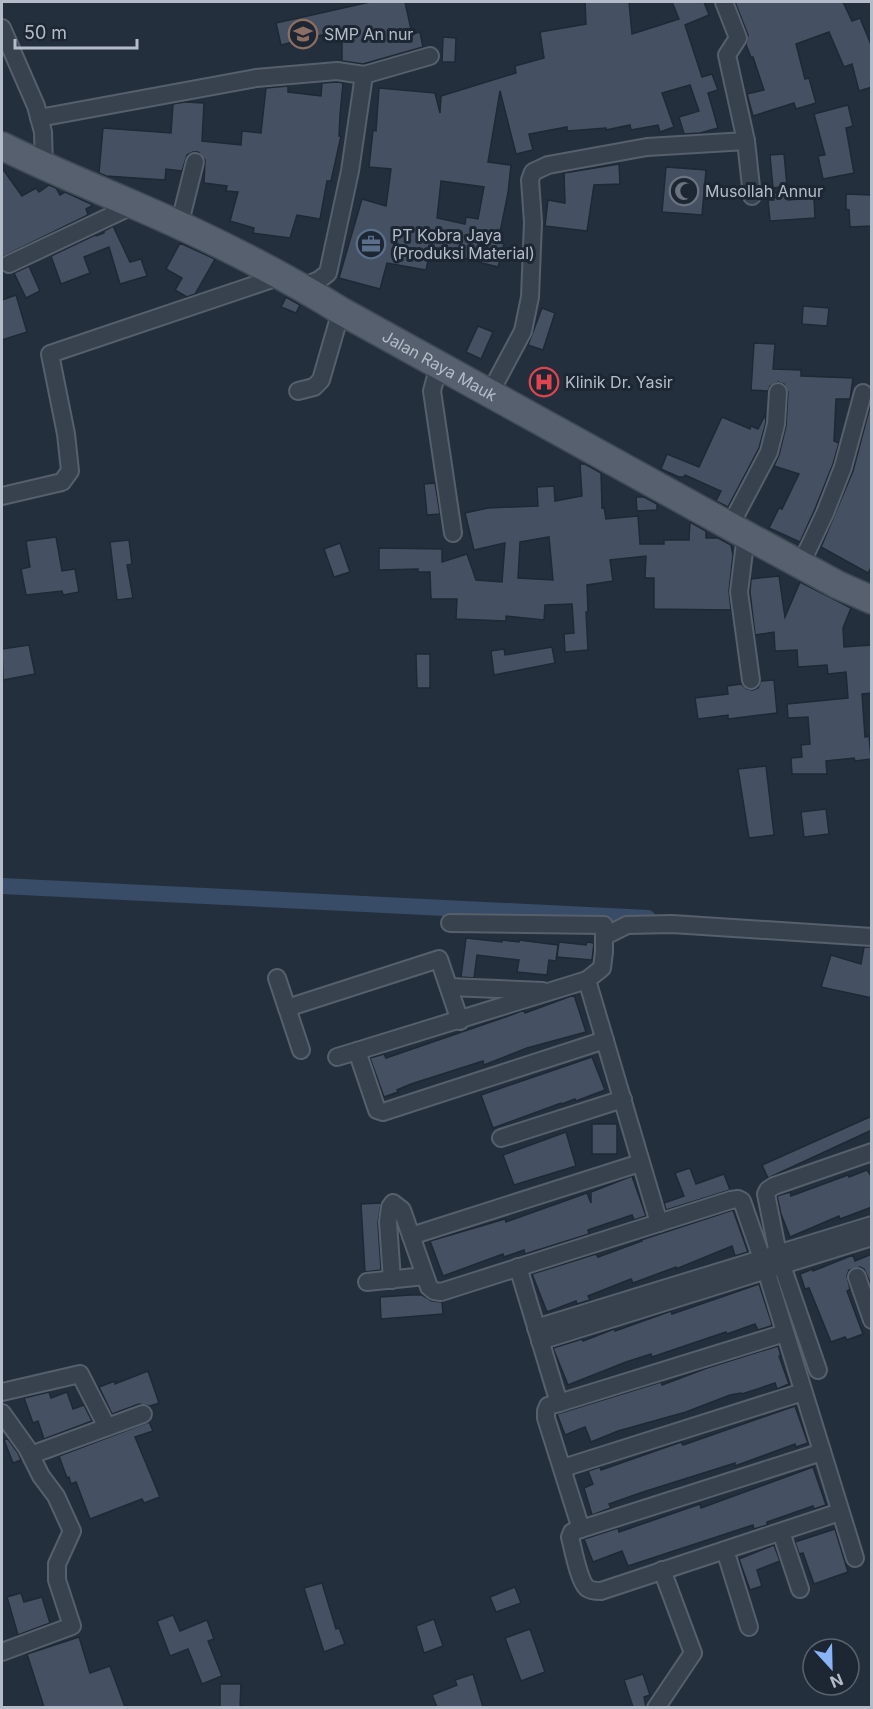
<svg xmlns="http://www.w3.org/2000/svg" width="873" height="1709" font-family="Inter,sans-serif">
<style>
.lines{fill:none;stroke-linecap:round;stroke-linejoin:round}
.canal{stroke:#394c67;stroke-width:16}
.building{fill:#455162;stroke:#1f2835;stroke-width:1.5;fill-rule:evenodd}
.minor-casing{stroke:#565f6c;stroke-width:20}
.primary-casing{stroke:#414a57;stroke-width:30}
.minor{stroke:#38414e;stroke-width:16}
.primary{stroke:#56606e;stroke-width:27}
.labels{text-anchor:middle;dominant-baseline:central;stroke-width:6;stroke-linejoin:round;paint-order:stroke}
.poi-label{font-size:16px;fill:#b4bcc9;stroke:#1d2633;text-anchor:start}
.street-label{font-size:16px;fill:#b4bcc9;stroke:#1d2633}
</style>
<rect width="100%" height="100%" fill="#242f3e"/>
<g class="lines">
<path class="canal" d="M2,886L648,918"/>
</g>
<g class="building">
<path d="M370,2H405L412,34L420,32L423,47L363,64L342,61V30L281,45L276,23Z"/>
<path d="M585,2H629L632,34L679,19L672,2H704L709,15L685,25L702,77L712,74L718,90L708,93L718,128L700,133L684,134L679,117L699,111L690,85L662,93L674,127L660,132L658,125L631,130L630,125L606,130V128L567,131V127L529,134L533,150L516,154L500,91L488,162L511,165L508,193L498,242L504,244L498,267L455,256L454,260L429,256L426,270L387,263L380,289L339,278L362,199L386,206L391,169L369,167L373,130L376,131L379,88L435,93L440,113L441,96L516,73L515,66L544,58L540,32L586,24ZM441,181L484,187L478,219L466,217L465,224L437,218Z"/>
<path d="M735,2H843L852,21L860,18L872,47V87L859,91L852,64L844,67L829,32L796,44L805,79L809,78L816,103L796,109L794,103L753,116L747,94L764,90L753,57H751L746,45L748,35Z"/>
<path d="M443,37L456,38L455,62H442Z"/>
<path d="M337,82L343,83L340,115L339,136H341L331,181H327L320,219L297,215L290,238L253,233L254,228L230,221L238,192L226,191L227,186L204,183L205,160L198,152H193L187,155L182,171L166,169L165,180L106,176L99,173L103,128L171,133L173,104L185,102L204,103L202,141L241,145L242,131L261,133L266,88L288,86V92L321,96L322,83Z"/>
<path d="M848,105L853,126L846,128L854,173L823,179L818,156L825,155L814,114Z"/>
<path d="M784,154L787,186L773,188L770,155Z"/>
<path d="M619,164L620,184L594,185L587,231L545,226L548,200L565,203L564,173Z"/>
<path d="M666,167L706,170L702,215L662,212Z"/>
<path d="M2,168L22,196L36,188L39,192L49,185L56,188L60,195L65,192L91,204L92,206L86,209L88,215L2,257Z"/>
<path d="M773,193H788V200L814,198L815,218L770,221L768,200H774Z"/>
<path d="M846,194L871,195L872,226L850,227L849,210L846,209Z"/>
<path d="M113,226L130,262L141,259L147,276L120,284L109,247L84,257L90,273L61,284L51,256L95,235L96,236L104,233V231Z"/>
<path d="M180,243L215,259L195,294L187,297L175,290L182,278L166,269Z"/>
<path d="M29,266L40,291L26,298L14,273Z"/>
<path d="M16,295L27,332L2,340V300Z"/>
<path d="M286,297L300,305L296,313L281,307Z"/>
<path d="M803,306L829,308L827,326L802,324Z"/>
<path d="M542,308L555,313L543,350L528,345Z"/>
<path d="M478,326L493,332L481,359L466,352Z"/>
<path d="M754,343L775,344L773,369L801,370V376L853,378L850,399H836L834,441L839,443L833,464L815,509L800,542L769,528L779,508L782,509L799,474L774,466L779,455L786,426L788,392L784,384L778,382L770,386L768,391L751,390Z"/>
<path d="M540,369L558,382L548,395L530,383Z"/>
<path d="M869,410H872V566L868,573L821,547L853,471Z"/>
<path d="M765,415L766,422L759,448L728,507L716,501L721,491L685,475L684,477H679L661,469L667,454L699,467L722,417L750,429L751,426L758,429Z"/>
<path d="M580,464H585L601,473L602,508L604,507L606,519L638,516L640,544H664V540H689L690,522L706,531V538H718L731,545L733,555L729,591L731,610L654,609V578H645L646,556L610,560L613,581L587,585L588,612H586L588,650L565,652L564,634L574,633L572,604L545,605L544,620L506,616V621L456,619L457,599H431L430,572H418V569L379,570V548L442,549V562L467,554L476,580L502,582L505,543L474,550L465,513L488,508L538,506L537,487L554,486L555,501L582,496ZM549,537L553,580L518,578L520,542Z"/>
<path d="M435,483L440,514L427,515L424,484Z"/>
<path d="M636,497H644L657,504V510L637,511Z"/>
<path d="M56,537L62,571L75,569L79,592L63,595L62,591L26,595L21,569L30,567L26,541Z"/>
<path d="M129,540L132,564L127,565L133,598L117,600L110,542Z"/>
<path d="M340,543L350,572L334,577L324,549Z"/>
<path d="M779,576L785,617L800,582L851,608L843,628L844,647L872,645V693L862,694L865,737L869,736L871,759L855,761L854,758L826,761L827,774H792L791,758L802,757L801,745L810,744L808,717L788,718L787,704L848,698L846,672L828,674L827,665L798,667L797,650L775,651L774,632L755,635L750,592L751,579Z"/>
<path d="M29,645L35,674L3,680L2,649Z"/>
<path d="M552,647L555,663L494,675L491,651L504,649L505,655Z"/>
<path d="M416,654H430V688H417Z"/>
<path d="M774,680L777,713L728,719V715L698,719L695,698L728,694L727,686L741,684L747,689L753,690L758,688L761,681Z"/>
<path d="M766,766L774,835L749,838L738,769Z"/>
<path d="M826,809L829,834L804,837L801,812Z"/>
<path d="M466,938L502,942V940L519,942V940L558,945L556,961L549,960L547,975L517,972L519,960L477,955L474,978L461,977Z"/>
<path d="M559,942L586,945L587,942L594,943L592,960L557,957Z"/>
<path d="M864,947H872V998L821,987L831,955L861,964Z"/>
<path d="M574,995L586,1032L527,1048L484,1065L483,1061L411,1084L397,1090L398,1092L384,1097L370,1058L384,1054L386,1058L511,1015L524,1010L525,1013Z"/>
<path d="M592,1057L605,1090L576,1101L575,1099L562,1104L561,1103L493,1128L481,1095Z"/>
<path d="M872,1116V1130L768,1178L762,1165Z"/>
<rect x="592" y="1124" width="25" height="30"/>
<path d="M566,1132L576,1166L514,1185L503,1155Z"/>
<path d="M690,1168L696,1184L724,1174L730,1190L666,1210L664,1203L684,1196L675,1173Z"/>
<path d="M867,1170L872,1177V1207L840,1219L839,1216L790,1237L781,1214L777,1196L790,1192L791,1196L848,1175L849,1177Z"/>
<path d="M632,1176L646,1216L634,1220L632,1215L588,1230L589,1234L525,1254L524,1250L504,1257L503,1254L443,1276L430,1241L505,1219L506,1222L587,1193L591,1203V1192Z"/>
<path d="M381,1203L378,1223L381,1270L365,1272L361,1204Z"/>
<path d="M733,1210L748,1252L735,1256L732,1246L676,1269V1267L633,1283L631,1279L588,1296L590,1300L577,1304L576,1301L547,1312L532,1274L596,1254L598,1257L642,1241L641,1240Z"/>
<path d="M872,1254V1281L870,1282L864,1269L860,1267L849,1270L847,1276L850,1289L847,1291L863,1334L847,1340L845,1337L831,1342L809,1288L805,1289L800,1274L813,1269V1271L853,1255L855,1261Z"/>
<path d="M759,1284L772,1324L771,1326L758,1330L755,1324L727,1334L726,1332L652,1357L651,1354L626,1362L568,1385L553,1348L582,1339L583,1341L614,1329L615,1331L671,1311L672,1314Z"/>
<path d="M411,1295H422L432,1301L442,1302L443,1314L381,1319L380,1297Z"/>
<path d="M778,1346L781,1356H779L789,1384L777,1389L775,1383L742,1394L741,1393L730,1395L686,1412L618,1431L591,1442L585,1427L565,1435L557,1414L661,1382L662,1385L707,1368Z"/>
<path d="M148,1371L159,1403L150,1406L139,1404L112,1414L99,1387L115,1381V1384Z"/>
<path d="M49,1392L51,1398L67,1392L73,1409L84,1405L92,1421L44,1439L38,1421L33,1423L24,1398Z"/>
<path d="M795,1406L808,1443L796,1447L795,1444L735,1466V1463L640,1493L609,1504L611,1508L592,1515L584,1488L593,1484L588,1471L600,1467L601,1470L681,1442L683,1445Z"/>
<path d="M149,1422L153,1431L135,1437L160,1497L144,1503L142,1499L90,1519L76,1482L71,1484L69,1477L67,1478L59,1456Z"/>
<path d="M8,1439L18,1453L21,1460L13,1463L4,1440Z"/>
<path d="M813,1467L826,1505L814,1509L813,1506L767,1522V1525L754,1529L753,1525L628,1566L622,1551L593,1562L584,1539L618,1528L619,1532L700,1504L701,1508Z"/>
<path d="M835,1529L848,1572L814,1584L803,1553L799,1554L795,1542Z"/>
<path d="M774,1545L780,1561L757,1570L762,1586L750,1590L739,1559Z"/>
<path d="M322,1583L336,1629L339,1628L345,1644L324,1652L304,1588Z"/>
<path d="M515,1587L521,1603L496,1612L490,1597Z"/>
<path d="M21,1593L24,1602L42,1597L50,1623L18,1635L7,1597Z"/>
<path d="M173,1615L180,1631L207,1620L214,1639L208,1641L222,1676L202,1684L188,1649L170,1656L157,1621Z"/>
<path d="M434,1619L443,1646L424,1653L416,1626Z"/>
<path d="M530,1629L545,1672L521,1681L505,1638Z"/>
<path d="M79,1637L90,1673L110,1666L125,1707H44L27,1654Z"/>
<path d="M473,1674L483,1707H437L432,1695L457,1685L455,1680Z"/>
<path d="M643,1674L650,1695L644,1697L646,1707H633L624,1680Z"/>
<path d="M220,1684H241L240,1707H220Z"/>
</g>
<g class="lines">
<g class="minor-casing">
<g id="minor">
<path d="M724,2L738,38L727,55L746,141L752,196"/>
<path d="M2,28L36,106L43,132L44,167"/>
<path d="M39,118L256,78L337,71L364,75L430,56"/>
<path d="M179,226L195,162"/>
<path d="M9,264L134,205"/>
<path d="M302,287L319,280L328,273L350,171L364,75"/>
<path d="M439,365L432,391L453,533"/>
<path d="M298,391L314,387L321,380L341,311"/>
<path d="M490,393L523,331L530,297L533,222L530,180L533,172L548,165L647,147L746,141"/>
<path d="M2,496L62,482L70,471L66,434L50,354L281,276"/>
<path d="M730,526L769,452L776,424L778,392"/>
<path d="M746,535L739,592L751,680"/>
<path d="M801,564L825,513L843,467L863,393"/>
<path d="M450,923L604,925V952L602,968L587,980L659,1223"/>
<path d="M605,936L627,925L672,924L872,937"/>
<path d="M277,978L301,1050"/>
<path d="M587,980L357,1051L377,1110L383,1112L605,1040"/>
<path d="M449,987L543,991"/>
<path d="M287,1008L439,959L460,1021"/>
<path d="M337,1057L357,1051"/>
<path d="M501,1138L623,1099"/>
<path d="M411,1236L640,1163"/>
<path d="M518,1267L559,1403L548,1406L546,1411V1418L581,1529L572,1532L570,1537C573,1549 579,1581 587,1588C591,1591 596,1591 601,1591L840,1512"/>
<path d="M857,1277L872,1320"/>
<path d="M392,1280L388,1222L390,1207L393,1203L402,1210L429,1287L434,1291L441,1292L731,1200L738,1199L742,1201L766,1270L855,1558"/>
<path d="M367,1282L425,1276"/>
<path d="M536,1328L872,1225"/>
<path d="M540,1341L872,1237"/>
<path d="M818,1370L778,1254L766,1194L768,1190L774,1186L872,1152"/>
<path d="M2,1392L80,1374L107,1427"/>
<path d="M559,1403L785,1333"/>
<path d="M2,1413L27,1448L41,1476L56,1496L72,1531L57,1564V1580L72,1626L2,1652"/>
<path d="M31,1455L143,1414"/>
<path d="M563,1468L803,1392"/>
<path d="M581,1529L822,1452"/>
<path d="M781,1532L800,1589"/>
<path d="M725,1550L749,1627"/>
<path d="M656,1708L693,1653L662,1570"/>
</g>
</g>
<g class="primary-casing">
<g id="primary">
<path id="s1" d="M2,146C44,167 88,185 132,204C204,235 275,270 341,311L746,535L838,585L872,600"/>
</g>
</g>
<use href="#minor" class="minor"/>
<use href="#primary" class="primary"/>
</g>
<defs>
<g id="school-ring" transform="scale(1.5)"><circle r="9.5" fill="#1d2633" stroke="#8d6e63" stroke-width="1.5"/><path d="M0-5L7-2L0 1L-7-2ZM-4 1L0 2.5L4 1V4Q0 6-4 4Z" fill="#8d6e63"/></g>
<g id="mosque-ring" transform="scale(1.5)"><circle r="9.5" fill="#1d2633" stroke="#6b7280" stroke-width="1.5"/><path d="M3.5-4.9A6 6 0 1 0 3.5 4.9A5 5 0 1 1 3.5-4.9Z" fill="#6b7280"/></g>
<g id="office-ring" transform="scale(1.5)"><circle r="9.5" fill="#1d2633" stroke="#5c6f8a" stroke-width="1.5"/><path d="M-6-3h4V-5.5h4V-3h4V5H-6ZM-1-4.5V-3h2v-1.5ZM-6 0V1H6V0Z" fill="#5c6f8a"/></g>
<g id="hospital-ring" transform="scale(1.5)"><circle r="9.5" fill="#1d2633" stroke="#e0444e" stroke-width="1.5"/><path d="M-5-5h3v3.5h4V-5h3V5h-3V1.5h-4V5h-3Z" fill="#e0444e"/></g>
</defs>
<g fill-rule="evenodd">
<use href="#school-ring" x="303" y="34"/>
<use href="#mosque-ring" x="684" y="191"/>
<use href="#office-ring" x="371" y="244"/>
<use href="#hospital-ring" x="544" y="382"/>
</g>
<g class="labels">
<g class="poi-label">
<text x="324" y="34">SMP An nur</text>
<text x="705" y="191">Musollah Annur</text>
<text x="392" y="235">PT Kobra Jaya<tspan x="392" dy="18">(Produksi Material)</tspan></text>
<text x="565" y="382">Klinik Dr. Yasir</text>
</g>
<g class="street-label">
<text stroke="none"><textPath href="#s1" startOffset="490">Jalan Raya Mauk</textPath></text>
</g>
</g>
<rect width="873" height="1709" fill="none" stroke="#b4bcc9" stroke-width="6"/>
<g transform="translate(831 1667) rotate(158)"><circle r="28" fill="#1d2633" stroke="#59626f" stroke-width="1.5"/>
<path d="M0-4.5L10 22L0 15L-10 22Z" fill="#8ab4f8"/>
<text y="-9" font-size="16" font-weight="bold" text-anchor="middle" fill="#b4bcc9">N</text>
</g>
<path d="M15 39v9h122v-9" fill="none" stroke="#b4bcc9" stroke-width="3"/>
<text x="24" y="39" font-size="18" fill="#b4bcc9" stroke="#1d2633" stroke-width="4.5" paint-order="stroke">50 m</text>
</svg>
